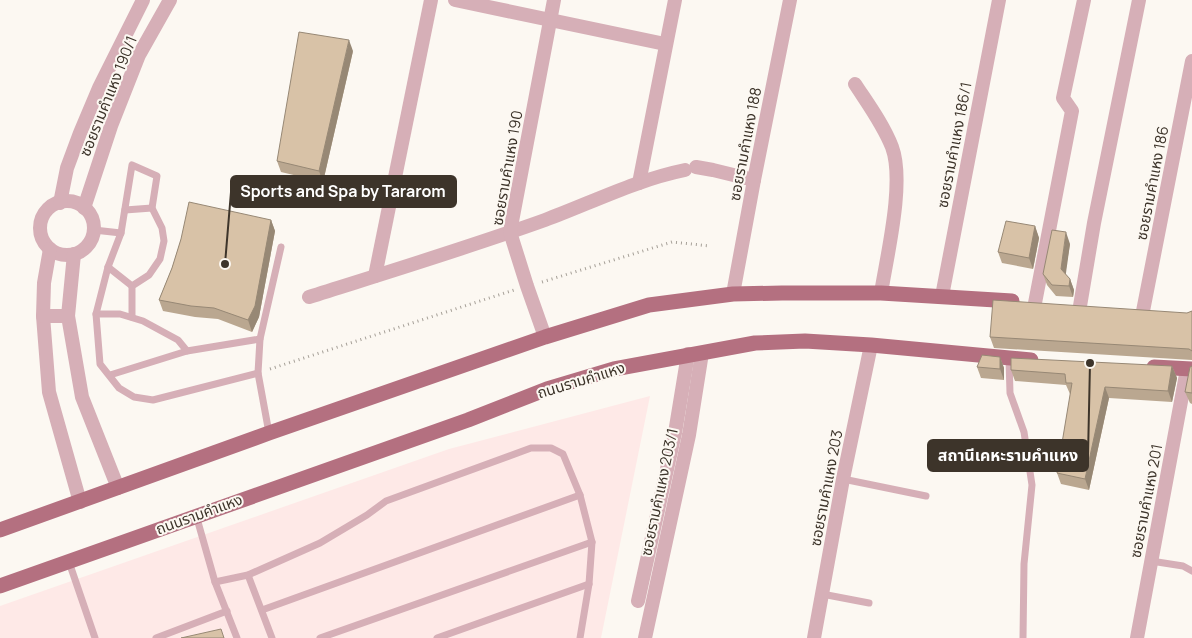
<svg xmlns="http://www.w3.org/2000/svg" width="1192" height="638" font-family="Manrope,'Noto Sans Thai',sans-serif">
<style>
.commercial{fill:#fee9e7}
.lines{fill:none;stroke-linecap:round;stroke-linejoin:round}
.path{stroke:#a6a098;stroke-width:3;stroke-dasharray:1 4;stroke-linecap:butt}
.service{stroke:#d6afb7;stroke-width:7}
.minor{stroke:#d6afb7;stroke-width:14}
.primary{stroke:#b47080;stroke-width:15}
.wall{fill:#baa790}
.shaded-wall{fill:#978875}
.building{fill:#d8c2a7;stroke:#978875}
.labels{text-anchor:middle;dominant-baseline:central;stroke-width:4;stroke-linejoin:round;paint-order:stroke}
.street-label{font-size:15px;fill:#3d342a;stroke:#fcf8f2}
.leader{fill:none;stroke:#3d342a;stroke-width:2}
.callout-dot{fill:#3d342a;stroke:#fcf8f2;stroke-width:2}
.callout{fill:#3d342a;stroke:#3d342a;stroke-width:2}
.callout-label{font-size:16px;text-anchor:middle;font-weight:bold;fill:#fff}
</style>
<rect width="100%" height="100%" fill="#fcf8f2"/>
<path class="commercial" d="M650,396L601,638H0V606L449,449Z"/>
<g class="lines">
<g class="path">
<path d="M542,282L672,242L710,246"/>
<path d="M270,369L514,290"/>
</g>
<g class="service">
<path d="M125,210L152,208"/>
<path d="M94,230L121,233"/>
<path d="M108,267L132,286"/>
<path d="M96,314H120L143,321L178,340L187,351L260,339L258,373L269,433"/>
<path d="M132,317V286L149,275L160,259L164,241L162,228L152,208L157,176L132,165L121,233L108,267L96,314L100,364L119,388L134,397L153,400L258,373"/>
<path d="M260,339L281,247"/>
<path d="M1009,359L1010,393L1024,432L1032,485L1024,564L1023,638"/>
<path d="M110,375L187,351"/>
<path d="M843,479L926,496"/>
<path d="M196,515L215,582L237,638"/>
<path d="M1151,561L1183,566L1192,571"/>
<path d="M69,562L95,638"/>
<path d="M248,575L272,638"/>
<path d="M215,582L248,575L320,543L367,515L386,501L531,448H551L563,454L580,495L592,542L589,584L580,638"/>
<path d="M822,594L869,603"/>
<path d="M262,610L580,495"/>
<path d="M156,638L227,611"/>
<path d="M320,638L592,542"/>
<path d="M437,638L589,584"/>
</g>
<g class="minor">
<path d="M455,0L665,44"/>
<path d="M855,84C868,104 883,124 892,147C905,182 887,255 881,293"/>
<path d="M696,167L713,170L754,180"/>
<path d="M639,183L675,0"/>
<circle cx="67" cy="228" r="27"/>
<path d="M60,203L67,168L80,133L99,88L143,0"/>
<path d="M84,208L111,126L139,55L170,0"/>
<path d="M50,249L44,283L43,316L49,392L80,502"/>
<path d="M74,254L68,316L82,397L118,488"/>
<path d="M375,276L431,0"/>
<path d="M733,294L754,180L790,0"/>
<path d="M942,296L999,0"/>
<path d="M309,297C388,272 467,248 545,220C591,203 636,180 685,170"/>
<path d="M1035,303L1072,111L1063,98L1084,0"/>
<path d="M1080,306L1094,223L1139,0"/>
<path d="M1143,311L1192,61"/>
<path d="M43,316H68"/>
<path d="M545,337L527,286L510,232L554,0"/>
<path d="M638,601L675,433L688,354"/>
<path d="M645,638L689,435L702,353"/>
<path d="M814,638L843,479L871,345"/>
<path d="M1137,638L1187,369"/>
</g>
<g class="primary">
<path d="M1154,367L1192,369"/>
<path d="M0,530L269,433L545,337L649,305L733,294L782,293H881L1012,301"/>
<path d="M0,586L468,420L547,389L614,369L755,343L805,341L871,345L1031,360"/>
</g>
</g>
<g class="wall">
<path d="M353,51L323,182L281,172L277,161Z"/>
<path d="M271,220L275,231L259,317L252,332L218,319L195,317L163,311L159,300L172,268L181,239Z"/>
<path d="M1035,226L1039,238L1033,269L1002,263L998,252Z"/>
<path d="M1070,244L1065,274L1070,279L1074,290L1073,297L1056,296L1047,285L1043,274Z"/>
<path d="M1192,311V360L994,348L990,337L1187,313Z"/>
<path d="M1000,357L1004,368V380L981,378L977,367Z"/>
<path d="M1172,366L1177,378L1172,402L1109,398L1089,490L1061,484L1057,473L1071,394H1070L1066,385L1015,381L1011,370Z"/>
<path d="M1192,366V404L1190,403L1185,392Z"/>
</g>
<g class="shaded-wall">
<path d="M349,40L353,51L323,182L319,171Z"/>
<path d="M271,220L275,231L259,317L252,332L248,320Z"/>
<path d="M1035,226L1039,238L1033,269L1029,258Z"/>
<path d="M1066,232L1070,244L1065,280L1061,269Z"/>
<path d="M1070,279L1074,290L1073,297L1069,286Z"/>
<path d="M1000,357L1004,368V380L1000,369Z"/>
<path d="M1172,366L1177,378L1172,402L1168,391Z"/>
<path d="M1105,387L1109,398L1089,490L1085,479Z"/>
</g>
<g class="building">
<path d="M299,32L349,40L319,171L277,161Z"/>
<path d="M189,202L271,220L255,306L248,320L214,308L191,306L159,300L172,268L181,239Z"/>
<path d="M1006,221L1035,226L1029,258L998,252Z"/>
<path d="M1052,230L1066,232L1061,269L1070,279L1069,286L1052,285L1043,274Z"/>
<path d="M993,300L1187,313L1192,311V351L1189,349L990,337Z"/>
<path d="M982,355L1000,357V369L977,367Z"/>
<path d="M1011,358L1172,366L1168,391L1105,387L1085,479L1057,473L1072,383H1066L1065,374L1011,370Z"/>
<path d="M1192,366V393L1185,392L1190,367Z"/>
<path d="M221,629L224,638H181Z"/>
</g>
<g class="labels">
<g class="street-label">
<text transform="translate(108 96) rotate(-68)">ซอยรามคำแหง 190/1</text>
<text transform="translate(745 144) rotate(-79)">ซอยรามคำแหง 188</text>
<text transform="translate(954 145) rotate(-79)">ซอยรามคำแหง 186/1</text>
<text transform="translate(507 168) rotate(-80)">ซอยรามคำแหง 190</text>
<text transform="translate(1152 183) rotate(-79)">ซอยรามคำแหง 186</text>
<text transform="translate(581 380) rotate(-17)">ถนนรามคำแหง</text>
<text transform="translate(826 488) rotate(-79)">ซอยรามคำแหง 203</text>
<text transform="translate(659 492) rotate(-78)">ซอยรามคำแหง 203/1</text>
<text transform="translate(1146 501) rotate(-79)">ซอยรามคำแหง 201</text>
<text transform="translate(199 514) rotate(-20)">ถนนรามคำแหง</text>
</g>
</g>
<path class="leader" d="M225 264L231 192M1090 363L1088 456"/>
<g class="callout-dot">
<circle cx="225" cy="264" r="5"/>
<circle cx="1090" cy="363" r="5"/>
</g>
<g class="callout">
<rect x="231" y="176" width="225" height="31" rx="5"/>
<rect x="928" y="440" width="160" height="31" rx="5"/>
</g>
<g class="callout-label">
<text x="343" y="197">Sports and Spa by Tararom</text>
<text x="1008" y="461">สถานีเคหะรามคำแหง</text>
</g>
</svg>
